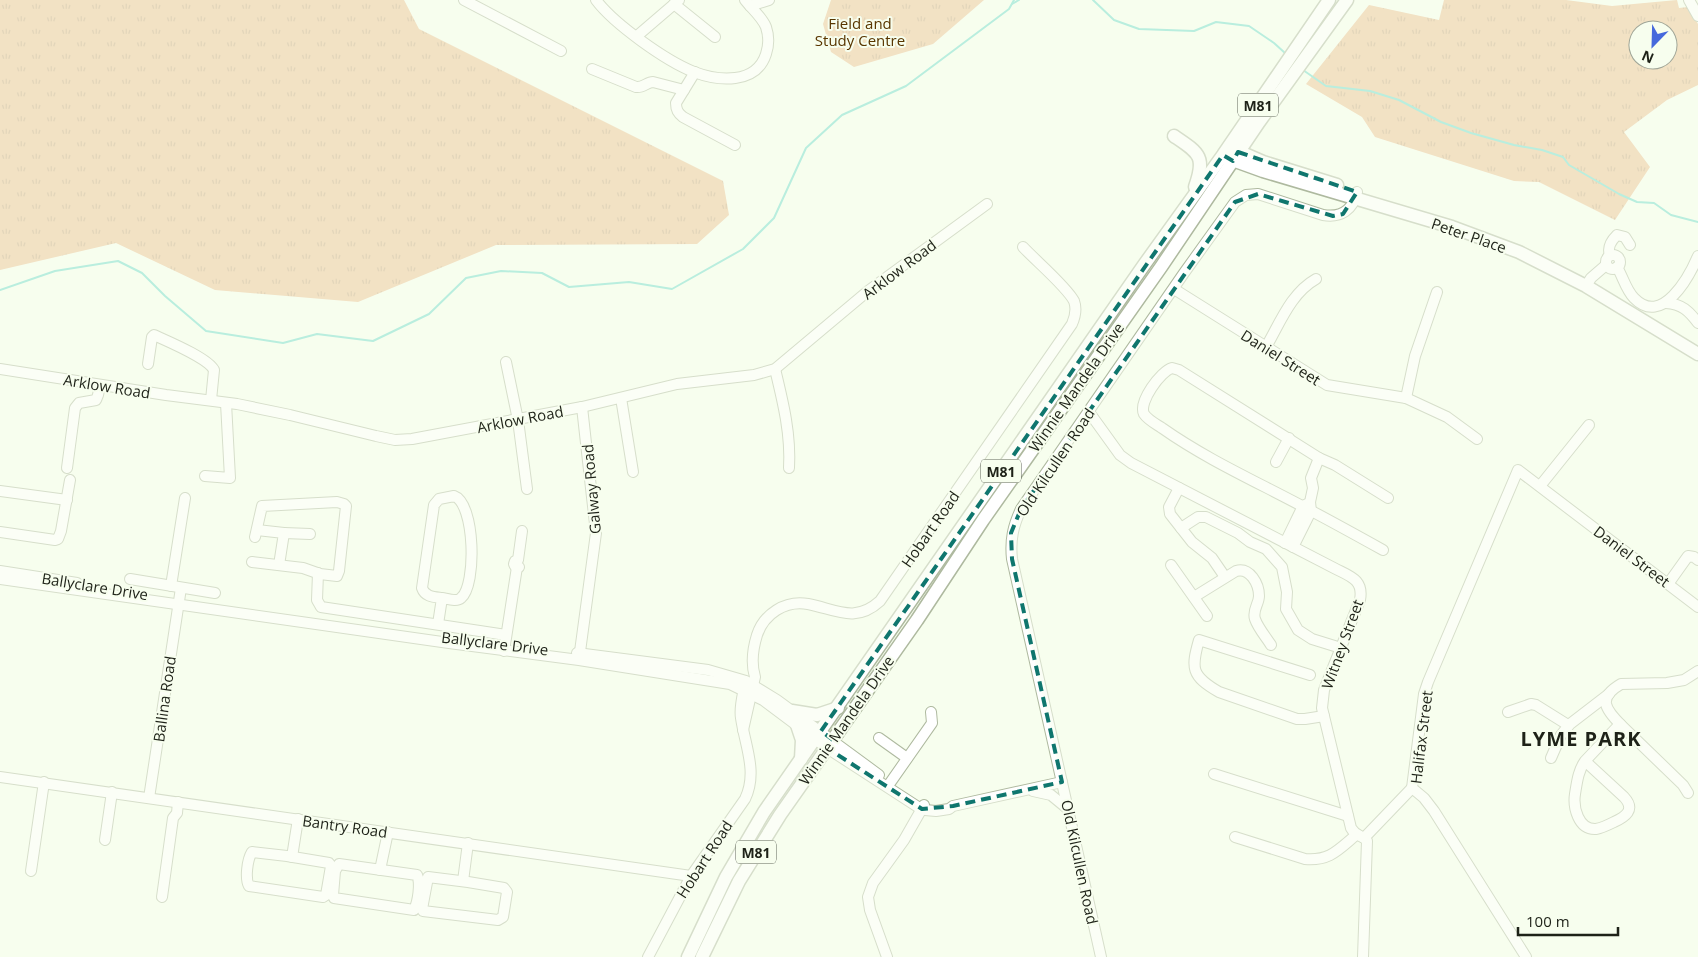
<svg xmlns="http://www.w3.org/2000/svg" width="1698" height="957" font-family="'Open Sans',sans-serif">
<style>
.grass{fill:url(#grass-tufts);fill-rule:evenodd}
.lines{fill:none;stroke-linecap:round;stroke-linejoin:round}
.stream{stroke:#6ddbca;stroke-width:2}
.minor-casing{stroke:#aeb99f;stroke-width:12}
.major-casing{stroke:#aeb99f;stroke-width:15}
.minor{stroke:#fff;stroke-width:10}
.major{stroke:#fff;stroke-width:12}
.marked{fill:none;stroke:#0f766e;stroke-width:4;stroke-dasharray:10 6;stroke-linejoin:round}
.labels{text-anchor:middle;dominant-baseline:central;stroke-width:4;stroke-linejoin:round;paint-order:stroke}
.shield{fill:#f7feee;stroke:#5f6458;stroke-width:1}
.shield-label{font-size:14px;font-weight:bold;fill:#1e2218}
.park-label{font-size:15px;fill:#593600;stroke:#f7feee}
.street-label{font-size:15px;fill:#1e2218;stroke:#f7feee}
.district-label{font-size:20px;font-weight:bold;letter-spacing:1px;fill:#1e2218;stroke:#f7feee}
</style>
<defs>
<pattern id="grass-tufts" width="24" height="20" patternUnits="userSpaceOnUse" patternTransform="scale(1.25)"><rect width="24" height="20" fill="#eac090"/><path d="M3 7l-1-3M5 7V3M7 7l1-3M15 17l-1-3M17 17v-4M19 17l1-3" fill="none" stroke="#c8a57b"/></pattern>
</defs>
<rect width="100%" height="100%" fill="#f7feee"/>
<g class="grass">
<path d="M0,0H404L419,29L723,181L729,215L697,244L496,245L358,302L215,290L116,243L0,270Z"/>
<path d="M831,0H984L933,44L854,67L831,52L823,24Z"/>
<path d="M1444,0H1566L1612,6L1677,0L1679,8L1688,7L1698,24V85L1667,100L1624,132L1650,167L1615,220L1539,182L1514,181L1375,137L1362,117L1306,84L1369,5L1439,20ZM1638,30H1668V60H1638Z"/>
</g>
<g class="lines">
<g class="stream">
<path d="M1093,0L1114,20L1139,29L1194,31L1216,22L1249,26L1274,43L1285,53"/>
<path d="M1012,4L1019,0"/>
<path d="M1303,70L1326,86L1370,91L1399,100L1441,122L1471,133L1514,145L1542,150L1563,157L1569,165L1619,194L1637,202L1654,203L1671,215L1698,222"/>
<path d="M0,290L55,271L118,261L142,273L165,296L206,331L283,343L317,334L373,341L429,314L466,278L501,271L542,273L569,287L629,282L672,289L743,249L774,218L806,148L842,115L906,86L1009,9L1014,0"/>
</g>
<g class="minor-casing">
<g id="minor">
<path d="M464,0L561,51"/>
<path d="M596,0C614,24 666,61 694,72C718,81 756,85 766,54C769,45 769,36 766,27C762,17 752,9 745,0"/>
<path d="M1689,0L1698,16"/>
<path d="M674,4L715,37"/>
<path d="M750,6L769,0"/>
<path d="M637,36L679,0"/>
<path d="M592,69L636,87C643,88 647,82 653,82L684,90"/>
<path d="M695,72L676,103C676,110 678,113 683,117L735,145"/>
<path d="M1610,255C1607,247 1611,241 1617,235L1625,237L1630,245"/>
<circle cx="1613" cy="262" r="7"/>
<path d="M1617,267C1623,277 1626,290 1634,298C1662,327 1689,277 1698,256"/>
<path d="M1586,286L1591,278L1606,265"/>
<path d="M1174,289L1327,385L1406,398L1447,417L1477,439"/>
<path d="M1666,303C1682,304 1689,311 1698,323"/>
<path d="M1266,347C1280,323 1291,293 1316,279"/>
<path d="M506,362L518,420L527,489"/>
<path d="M148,364L152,337L154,335C167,341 208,358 214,370L211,400"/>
<path d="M0,369L166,395L237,404L290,415L376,436L395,440L412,439L582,407L677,384L754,375L775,369L868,291L987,204"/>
<path d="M775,369C783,402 791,434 789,468"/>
<path d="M621,398L633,472"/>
<path d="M1406,398L1415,356L1437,292"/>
<path d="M1089,412L1120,455L1131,463L1334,568C1349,576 1364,579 1360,600L1324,690L1322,708L1351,828C1356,837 1363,835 1367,841L1363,957"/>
<path d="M1276,462L1289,438"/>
<path d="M67,468L75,408L79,403L96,400L98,395L100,385"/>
<path d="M205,476L230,478L226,403"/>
<path d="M1540,486L1589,425"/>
<path d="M1179,488L1169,507L1170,514L1192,542L1212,558L1225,577"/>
<path d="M0,491L67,500"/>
<path d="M1181,528L1198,517H1206L1238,533L1250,542L1266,549L1282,567L1287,592L1286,609L1298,630L1312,639L1341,648"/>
<path d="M257,530L284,533L279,565"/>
<path d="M0,532L55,540L58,539L61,531L70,480"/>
<path d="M284,533L310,534"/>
<path d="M1285,543L1303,506L1307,504"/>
<path d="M1293,547L1311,511L1310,502L1313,488L1311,478L1319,458"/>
<path d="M1383,550C1356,535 1329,520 1302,506C1255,481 1206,459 1162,428C1156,424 1148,420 1144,414C1138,402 1161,371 1172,368L1179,370L1319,458L1335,465L1388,498"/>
<path d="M252,562L303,568L320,574L337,576L339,571L346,506L344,504L337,502L262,506L255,537"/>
<path d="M1171,565L1207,616"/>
<path d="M519,567L515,566L514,564L515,561L518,560L522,531"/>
<path d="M0,571L77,583"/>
<path d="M318,573L317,600L321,607L506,635"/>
<path d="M0,579L449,643L579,660L730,684L763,700L827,748L918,807L925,810L936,811L949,809L953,806L1062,782"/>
<path d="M130,579L215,593"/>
<path d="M1668,584L1688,556L1694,557L1698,560"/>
<path d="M171,586L185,498"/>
<path d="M1194,597L1236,571C1250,567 1259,584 1259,596C1259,604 1252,610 1255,619C1258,628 1266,637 1271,645"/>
<path d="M438,624L442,598C434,597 425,597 422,588L434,505L439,499L454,496C475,503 477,585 461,598C457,602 448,599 442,598"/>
<path d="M504,651L517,567"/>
<path d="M577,653L708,670L746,681L777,700L879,775"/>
<path d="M579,659L596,533L582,407"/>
<path d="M1310,675L1199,640C1191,668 1191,676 1219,692L1297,719H1305L1324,716"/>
<path d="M1508,712L1531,704L1536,705L1568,725"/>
<path d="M1620,724L1683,785L1688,793"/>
<path d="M743,730L755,677C751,664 753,648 757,635C764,614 785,600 808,604C835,609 855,624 880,601L1072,324C1075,317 1077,309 1074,301C1067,287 1035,260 1023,247"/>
<path d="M879,738L907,758"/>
<path d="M1551,758L1561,735L1570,724L1609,694"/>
<path d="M1585,761L1624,797C1636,810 1625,817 1614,822C1608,825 1602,828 1596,829C1578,830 1573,807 1575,794C1577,782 1578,771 1585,761L1620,724L1621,725C1605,709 1597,698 1621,684L1667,683L1684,680L1698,671"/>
<path d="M1214,774L1348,816"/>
<path d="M0,777L691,876"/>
<path d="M890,783L932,723L931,712"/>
<path d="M1033,791L1051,795L1068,809"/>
<path d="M149,798L181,588"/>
<path d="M1235,837L1305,859C1330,861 1338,850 1356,835"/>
<path d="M1364,838L1412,788"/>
<path d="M105,840L112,792"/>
<path d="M252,852L287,856L329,863L331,866L326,895L323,897L249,886C245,879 247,860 252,852Z"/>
<path d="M292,857L298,819"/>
<path d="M339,864L417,875C421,883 418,902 414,910L334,898L333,895L335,871Z"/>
<path d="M380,870L388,832"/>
<path d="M31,871L44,782"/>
<path d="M428,877L468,882L504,888L507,892L503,917L498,920L423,911L422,909Z"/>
<path d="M463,881L468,843"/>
<path d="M162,897L173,818L177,813L178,802"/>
<path d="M648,957L691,876L745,799C758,772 745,746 741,718C739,707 743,695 745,683"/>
<path d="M887,957L870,910L868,897L873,883L904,840L924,805"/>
<path d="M1101,957L1012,559C1010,540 1013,526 1021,509L1184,273L1235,202L1246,195L1258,194L1323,215C1341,218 1353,210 1357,192"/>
<path d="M1526,957L1434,811L1424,798L1412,788L1424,694L1428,682L1518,470L1698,607"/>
</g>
</g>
<g class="major-casing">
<g id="major">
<path d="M1174,136C1199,153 1206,156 1195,187"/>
<path d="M1233,149L1263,162L1337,185"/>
<path d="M1227,158L1263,171L1452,227L1519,252L1586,286L1698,354"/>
<path d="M792,711L817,715L838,708"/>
<path d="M797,725L802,740L801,759"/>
<path d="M688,957L726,877L764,812L1144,265L1223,155L1329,0"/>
<path d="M702,957L739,881L780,815L917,620L983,520L1161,267L1259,122L1347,0"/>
</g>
</g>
<use href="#minor" class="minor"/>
<use href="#major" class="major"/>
</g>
<path d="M0 0H1698V957H0ZM1238,152L1357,192L1343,214L1333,216L1258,194L1235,202L1021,509L1011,533L1012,559L1062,782L953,806L922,809L827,748L833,740L821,731L1223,155L1233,161Z" fill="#f7feee" fill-opacity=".55" fill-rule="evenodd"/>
<path class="marked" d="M1238,152L1357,192L1343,214L1333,216L1258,194L1235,202L1021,509L1011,533L1012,559L1062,782L953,806L922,809L827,748L833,740L821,731L1223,155L1233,161Z"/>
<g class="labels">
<g class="shield">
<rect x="1238" y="93.5" width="40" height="23" rx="4"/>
<rect x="981" y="459.5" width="40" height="23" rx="4"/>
<rect x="736" y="840.5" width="40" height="23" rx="4"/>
</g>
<g class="shield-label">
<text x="1258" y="105">M81</text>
<text x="1001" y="471">M81</text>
<text x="756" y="852">M81</text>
</g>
<g class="park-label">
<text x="860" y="23">Field and<tspan x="860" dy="17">Study Centre</tspan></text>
</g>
<g class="street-label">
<text transform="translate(1469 235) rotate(19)">Peter Place</text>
<text transform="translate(899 269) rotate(-37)">Arklow Road</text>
<text transform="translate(1281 357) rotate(32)">Daniel Street</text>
<text transform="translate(107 386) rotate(9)">Arklow Road</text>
<text transform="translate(1076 387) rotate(-55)">Winnie Mandela Drive</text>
<text transform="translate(520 419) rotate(-11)">Arklow Road</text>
<text transform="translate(1055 462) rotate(-56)">Old Kilcullen Road</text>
<text transform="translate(591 489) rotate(-95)">Galway Road</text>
<text transform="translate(930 529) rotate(-55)">Hobart Road</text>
<text transform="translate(1632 556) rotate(37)">Daniel Street</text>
<text transform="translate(95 586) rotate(9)">Ballyclare Drive</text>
<text transform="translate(495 643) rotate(7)">Ballyclare Drive</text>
<text transform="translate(1342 644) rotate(-70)">Witney Street</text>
<text transform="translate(164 699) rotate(-82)">Ballina Road</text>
<text transform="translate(846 720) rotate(-55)">Winnie Mandela Drive</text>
<text transform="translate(1421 737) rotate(-83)">Halifax Street</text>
<text transform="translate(345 826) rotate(8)">Bantry Road</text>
<text transform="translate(704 859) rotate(-57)">Hobart Road</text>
<text transform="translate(1080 862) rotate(78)">Old Kilcullen Road</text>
</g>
<g class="district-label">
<text x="1581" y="738">LYME PARK</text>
</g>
</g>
<g transform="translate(1653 45) rotate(203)"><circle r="24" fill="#f7feee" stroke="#a0a698"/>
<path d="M0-4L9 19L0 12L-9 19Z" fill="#4669dc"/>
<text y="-8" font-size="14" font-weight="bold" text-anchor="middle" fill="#1e2218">N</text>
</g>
<path d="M1518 927v8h100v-8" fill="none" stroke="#1e2218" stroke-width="2.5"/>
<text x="1526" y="927" font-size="15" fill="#1e2218" stroke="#f7feee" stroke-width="4" paint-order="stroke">100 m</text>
</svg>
